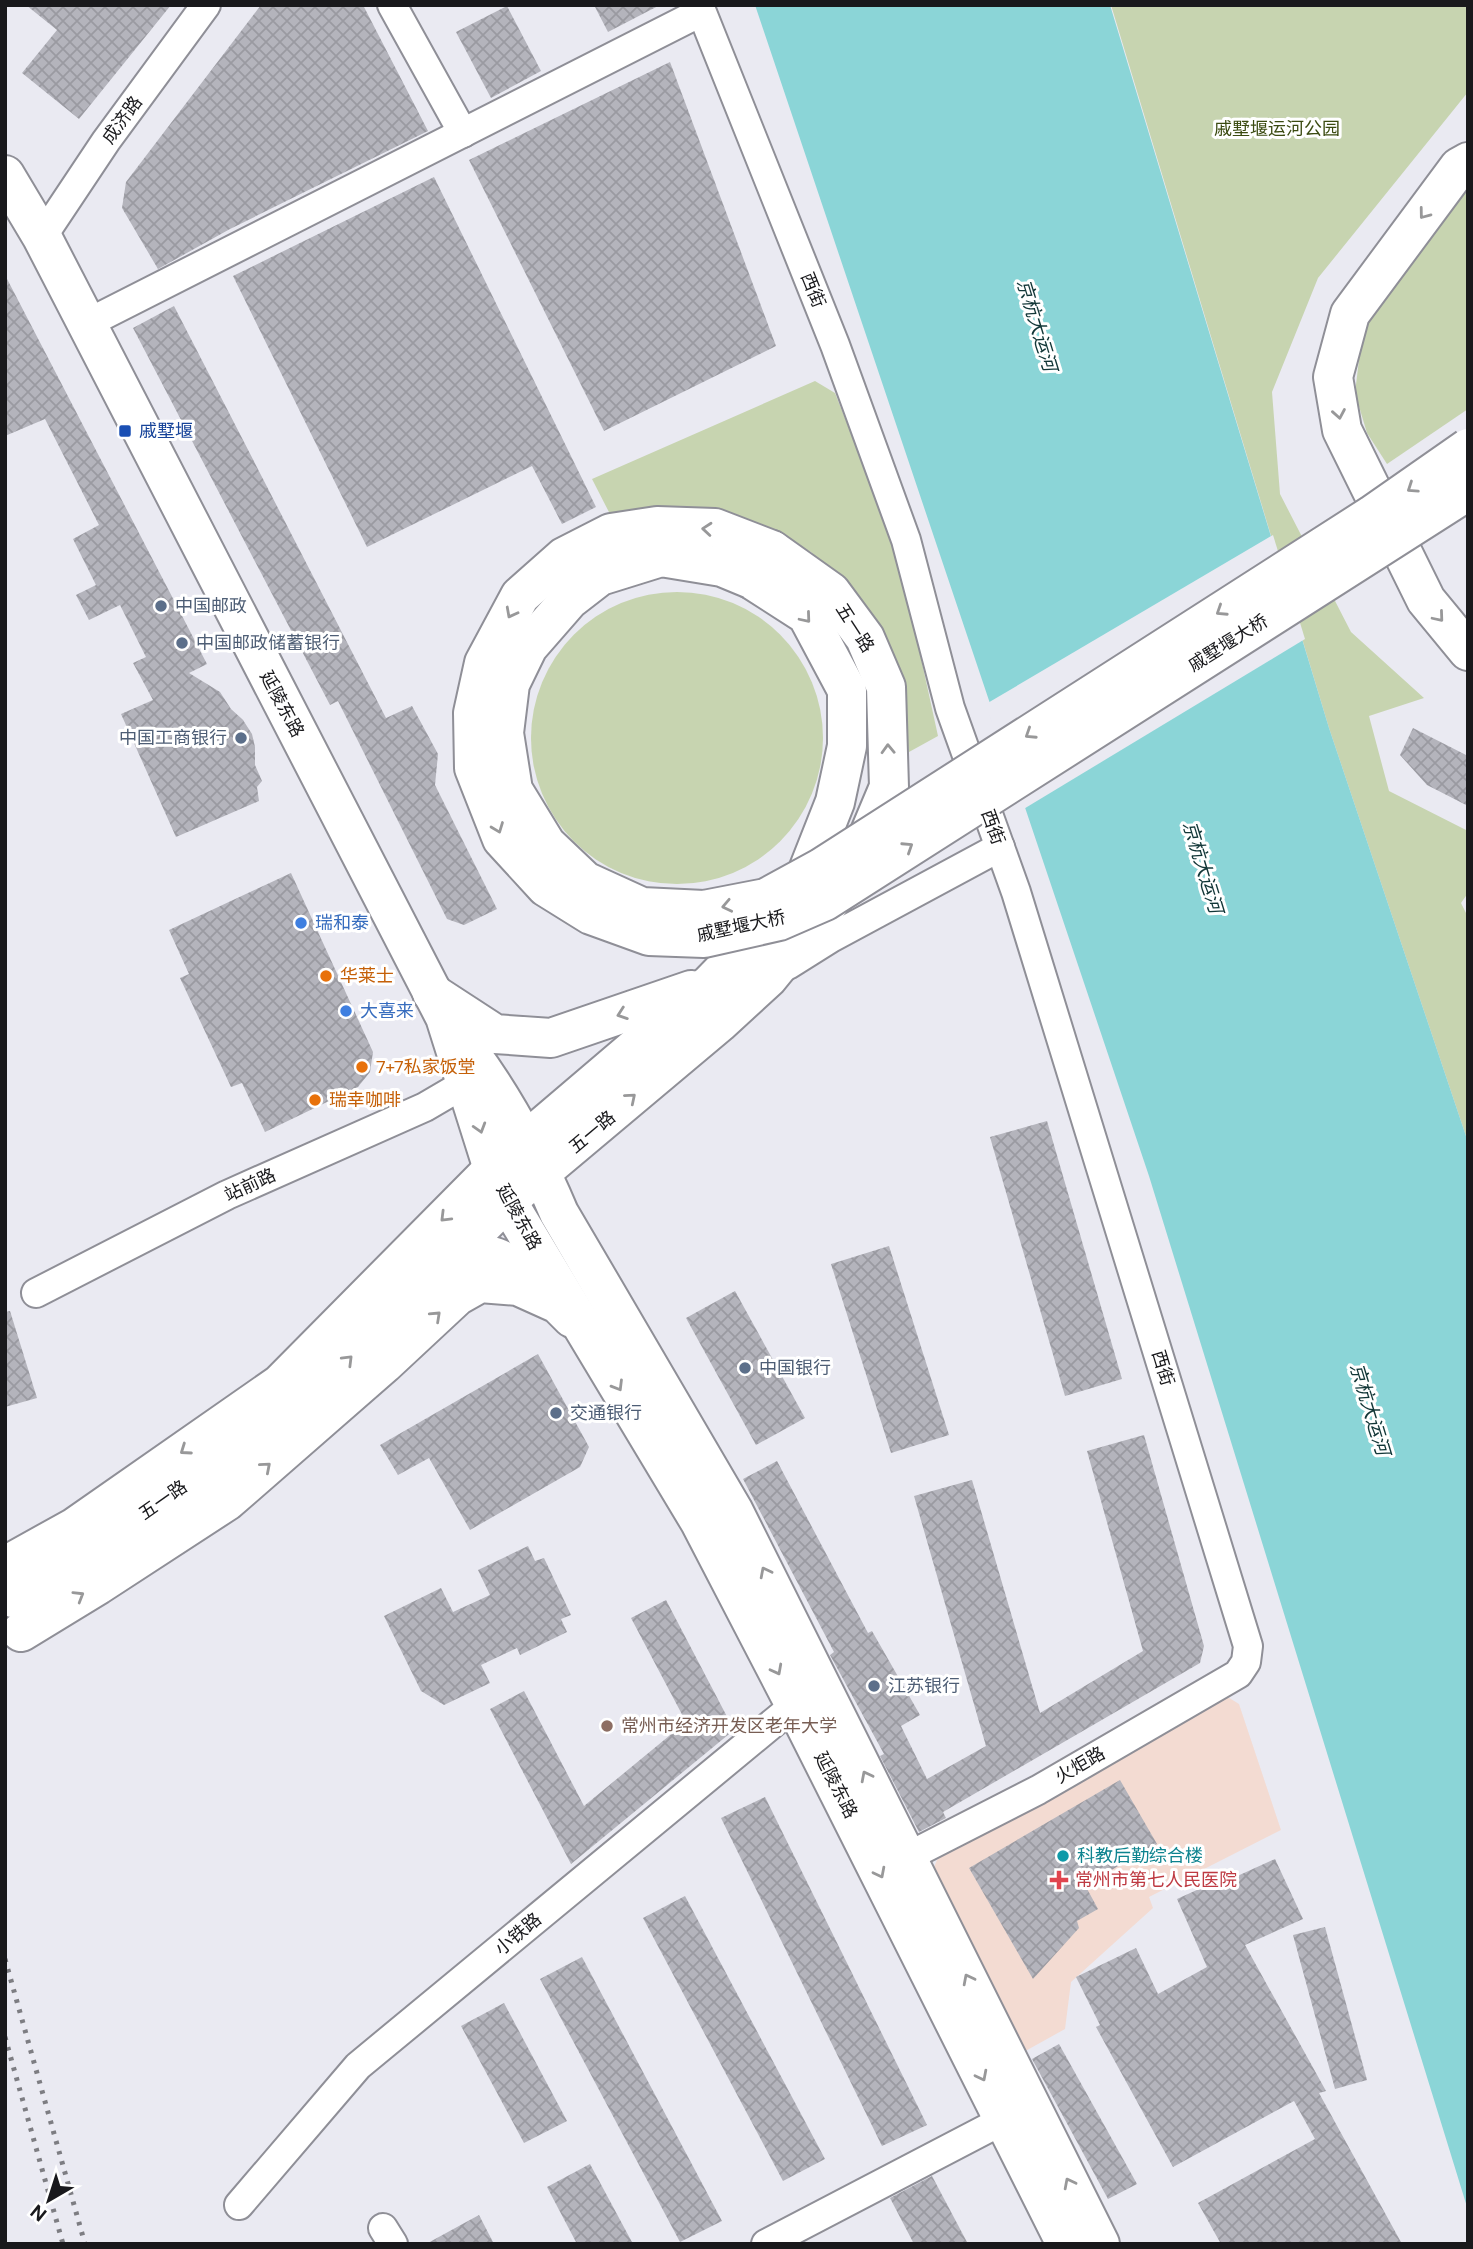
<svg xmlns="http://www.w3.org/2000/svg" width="1473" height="2249" font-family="'DM Sans','Noto Sans SC',sans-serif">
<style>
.medical{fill:#f3dbd2}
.green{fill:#c7d4b0}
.water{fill:#8bd5d7}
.pier{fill:#eaeaf2}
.building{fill:url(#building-cross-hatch)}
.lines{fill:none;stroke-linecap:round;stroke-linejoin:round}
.minor-casing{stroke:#8f8f97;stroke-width:32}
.secondary-casing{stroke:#8f8f97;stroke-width:42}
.minor{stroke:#fff;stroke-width:28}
.secondary{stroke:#fff;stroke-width:38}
.rail{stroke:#7d7d82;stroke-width:5;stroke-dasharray:3.5 7;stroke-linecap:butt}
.secondary-bridge-casing{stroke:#8f8f97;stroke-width:42;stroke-linecap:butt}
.secondary-bridge{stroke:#fff;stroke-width:38}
.oneway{stroke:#989899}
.transit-dot{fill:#1a4fb4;stroke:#fff;stroke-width:2.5}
.service-dot{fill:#5c6f8a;stroke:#fff;stroke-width:2.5}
.shop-dot{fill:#3f7fe0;stroke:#fff;stroke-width:2.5}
.food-dot{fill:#e8710a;stroke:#fff;stroke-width:2.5}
.education-dot{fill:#8d6e63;stroke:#fff;stroke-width:2.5}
.culture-dot{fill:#0f9aa8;stroke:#fff;stroke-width:2.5}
.health-dot{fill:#e0444e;stroke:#fff;stroke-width:2.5}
.labels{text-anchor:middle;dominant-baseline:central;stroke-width:6;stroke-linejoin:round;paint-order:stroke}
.street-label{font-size:18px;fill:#19191c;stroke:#fff}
.park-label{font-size:18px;fill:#3b4b11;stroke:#fff}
.transit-label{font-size:18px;fill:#164399;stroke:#fff;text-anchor:start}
.service-label{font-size:18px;fill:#4e5e75;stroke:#fff;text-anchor:start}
.shop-label{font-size:18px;fill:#366cbe;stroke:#fff;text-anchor:start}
.food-label{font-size:18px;fill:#c56008;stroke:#fff;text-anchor:start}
.education-label{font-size:18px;fill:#785e54;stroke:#fff;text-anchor:start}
.culture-label{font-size:18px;fill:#0d838f;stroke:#fff;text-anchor:start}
.health-label{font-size:18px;fill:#be3a42;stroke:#fff;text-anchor:start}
.water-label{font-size:19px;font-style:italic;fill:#113637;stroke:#fff}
</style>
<defs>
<pattern id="building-cross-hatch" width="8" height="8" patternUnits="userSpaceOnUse" patternTransform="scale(1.75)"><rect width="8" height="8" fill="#b4b4bc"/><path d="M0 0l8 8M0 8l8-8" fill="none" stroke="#9a9aa1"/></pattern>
</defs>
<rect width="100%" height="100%" fill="#eaeaf2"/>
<path class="medical" d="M1226,1696L1239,1704L1281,1830L1149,1897L1153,1908L1071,1982L1065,2029L1020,2054L932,1872L937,1860L948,1851L1050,1799Z"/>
<g class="green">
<path d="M1111,5H1468V92L1318,278L1272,392L1280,494L1351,632L1424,698L1369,716L1389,791L1468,831V893L1461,903L1468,917V1142L1329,728Z"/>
<path d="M1468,185V409L1387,464L1367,433L1355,393L1364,318Z"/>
<path d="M815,381L835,393L898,553L938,736L909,752L897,669L866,606L811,552L744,518L677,509L611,516L592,479Z"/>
<circle cx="677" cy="738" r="146"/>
</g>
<path class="water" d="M755,5H1110L1329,728L1468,1142V2210L1149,1176Z"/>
<path class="pier" d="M1273,535L1305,639L1022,810L986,704Z"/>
<g class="building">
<path d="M26,5H171L79,119L22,73L57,30Z"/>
<path d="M261,5H363L428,131L230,229L158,269L122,208L126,182Z"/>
<path d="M594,5H660L608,32Z"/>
<path d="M507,6L541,71L491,98L456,32Z"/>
<path d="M670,62L776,346L604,431L469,160Z"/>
<path d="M434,177L596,507L562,524L532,466L367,547L233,276Z"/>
<path d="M5,275L207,664L189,673L220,692L231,709L243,720L252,734L255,747V765L262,781L257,787L259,801L176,837L121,714L153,700L133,663L146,657L120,605L89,620L76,595L96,585L73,539L99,525L45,419L5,436Z"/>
<path d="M174,306L386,718L412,706L438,754L435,785L497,909L464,925L447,919L338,701L330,705L133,328Z"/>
<path d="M1413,728L1468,756V806L1427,785L1400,755Z"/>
<path d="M291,873L373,1052L370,1072L358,1087L265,1132L242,1083L231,1087L180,978L189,974L169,930Z"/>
<path d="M1047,1121L1122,1379L1065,1396L990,1137Z"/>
<path d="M889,1246L949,1435L891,1453L831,1264Z"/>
<path d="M735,1291L805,1418L756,1445L686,1318Z"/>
<path d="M10,1311L37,1398L5,1407V1312Z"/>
<path d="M538,1354L589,1447L580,1467L470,1530L429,1458L398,1475L380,1445Z"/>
<path d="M1144,1435L1204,1646L1200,1663L943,1812L946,1818L919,1832L880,1756L884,1754L830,1655L834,1652L743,1479L777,1461L868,1633L872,1631L920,1715L901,1726L927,1779L986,1746L914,1496L972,1480L1040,1713L1143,1651L1087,1451Z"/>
<path d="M528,1546L535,1561L544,1558L571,1615L561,1619L567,1632L520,1655L517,1648L481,1665L490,1683L444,1705L421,1691L384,1616L441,1588L453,1612L490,1595L478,1570Z"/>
<path d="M666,1600L734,1730L571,1864L490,1709L524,1691L584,1806L686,1722L631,1618Z"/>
<path d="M1120,1780L1157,1844L1085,1885L1098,1909L1077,1921L1079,1928L1033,1979L969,1868Z"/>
<path d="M765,1797L927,2125L882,2146L721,1818Z"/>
<path d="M1275,1859L1303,1919L1245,1945L1326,2091L1319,2093L1402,2244H1221L1198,2203L1315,2139L1294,2101L1173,2167L1096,2027L1100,2025L1076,1977L1136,1948L1158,1994L1207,1967L1177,1899L1210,1884L1211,1888Z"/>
<path d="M685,1896L825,2159L783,2181L643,1918Z"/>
<path d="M1325,1927L1367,2080L1335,2089L1293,1935Z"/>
<path d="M582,1957L722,2221L680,2242L540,1979Z"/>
<path d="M504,2003L567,2121L524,2143L461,2026Z"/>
<path d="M1059,2044L1137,2184L1108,2199L1032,2059Z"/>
<path d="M590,2164L633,2244H577L547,2187Z"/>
<path d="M932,2176L968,2244H914L890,2198Z"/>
<path d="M479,2215L494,2244H426Z"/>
</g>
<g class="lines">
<g class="minor-casing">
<g id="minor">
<path d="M392,5L463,133"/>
<path d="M699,5L835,345L906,540L950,708L1016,892L1248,1646L1246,1662L1238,1674L1038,1790L907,1857"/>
<path d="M42,237L106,141L206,5"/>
<path d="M86,324L701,12"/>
<path d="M788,965L831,938L1000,847"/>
<path d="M36,1293L227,1195L425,1107L466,1083"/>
<path d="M239,2205L358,2066L795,1705L812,1696"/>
<path d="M383,2228L393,2244"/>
<path d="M766,2244L1021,2111"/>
</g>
</g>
<g class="secondary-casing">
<g id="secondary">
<path d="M1468,162L1459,167L1350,314L1333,377L1342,430L1426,600L1468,651"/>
<path d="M5,175L42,237L445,1017L493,1169L507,1201L700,1522L795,1705L1066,2244"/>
<path d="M432,993L495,1034L551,1038L691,990"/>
<path d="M468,1050C505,1100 535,1156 559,1213L733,1510L1100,2244"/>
<path d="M451,1258C499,1248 506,1261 542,1290"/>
<path d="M5,1566L75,1527L280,1384L493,1169L710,984L748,945L807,873L835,802L847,746V690L807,615L751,579"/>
<path d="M13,1598L82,1556L306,1402L507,1201L719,1023L768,978L852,875L889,787L886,687L865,638L831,592L772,550"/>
<path d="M21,1632L98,1585L227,1501L384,1364L457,1296L480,1283L518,1286L558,1304L572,1318"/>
</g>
</g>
<use href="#minor" class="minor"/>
<use href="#secondary" class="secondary"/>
<g class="rail">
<path d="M5,1959L85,2244"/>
<path d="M5,2037L63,2244"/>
</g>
<g class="secondary-bridge-casing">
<g id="secondary-bridge">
<path d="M772,550L715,528L657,526L611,533L564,557L520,596L484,663L473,713L474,768L502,839L546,887L591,915L649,936L704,938L779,921L825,901L1468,491"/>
<path d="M751,579L722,567L661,557L600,576L569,600L528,647L510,684L504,733L513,790L546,844L585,881L642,907L704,910L766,898L821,868L1372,515L1468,448"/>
</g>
</g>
<use href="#secondary-bridge" class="secondary-bridge"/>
</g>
<defs><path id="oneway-chevron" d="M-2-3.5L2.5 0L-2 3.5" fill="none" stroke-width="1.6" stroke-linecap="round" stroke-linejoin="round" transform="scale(1.75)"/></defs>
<g class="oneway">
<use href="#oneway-chevron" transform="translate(1424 214) rotate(127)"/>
<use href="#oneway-chevron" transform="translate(1339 414) rotate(80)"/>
<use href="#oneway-chevron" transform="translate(1412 488) rotate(146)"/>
<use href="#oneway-chevron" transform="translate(707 529) rotate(-175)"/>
<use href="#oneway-chevron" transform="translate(1221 611) rotate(147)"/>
<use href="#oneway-chevron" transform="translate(511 613) rotate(118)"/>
<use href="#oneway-chevron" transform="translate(1439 617) rotate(50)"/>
<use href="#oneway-chevron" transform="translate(806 618) rotate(50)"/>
<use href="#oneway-chevron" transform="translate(1030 734) rotate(147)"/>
<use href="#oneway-chevron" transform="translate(888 749) rotate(-92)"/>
<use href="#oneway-chevron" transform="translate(498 828) rotate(69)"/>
<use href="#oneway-chevron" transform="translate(908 847) rotate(-33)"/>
<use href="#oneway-chevron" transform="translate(727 906) rotate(168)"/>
<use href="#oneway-chevron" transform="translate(622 1014) rotate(161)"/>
<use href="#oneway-chevron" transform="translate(631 1098) rotate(-40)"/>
<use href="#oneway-chevron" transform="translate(480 1128) rotate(73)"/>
<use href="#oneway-chevron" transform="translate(445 1217) rotate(135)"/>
<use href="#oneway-chevron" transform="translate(436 1316) rotate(-43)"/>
<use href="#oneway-chevron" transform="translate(348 1360) rotate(-45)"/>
<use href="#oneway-chevron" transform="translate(618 1386) rotate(59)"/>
<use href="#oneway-chevron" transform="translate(185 1450) rotate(145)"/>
<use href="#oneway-chevron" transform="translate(266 1467) rotate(-41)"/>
<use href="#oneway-chevron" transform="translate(765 1572) rotate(-117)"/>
<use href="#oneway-chevron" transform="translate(79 1596) rotate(-31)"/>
<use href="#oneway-chevron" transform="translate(777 1670) rotate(62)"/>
<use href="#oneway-chevron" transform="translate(866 1776) rotate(-117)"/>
<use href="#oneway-chevron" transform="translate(880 1873) rotate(63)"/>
<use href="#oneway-chevron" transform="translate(968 1979) rotate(-117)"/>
<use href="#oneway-chevron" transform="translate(982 2076) rotate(63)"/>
<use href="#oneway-chevron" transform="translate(1069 2183) rotate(-117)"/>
</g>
<rect class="transit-dot" x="118" y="424" width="14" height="14" rx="3.5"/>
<g class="service-dot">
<circle cx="161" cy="606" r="7"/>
<circle cx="182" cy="643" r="7"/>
<circle cx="241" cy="738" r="7"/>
<circle cx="745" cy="1368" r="7"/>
<circle cx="556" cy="1413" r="7"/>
<circle cx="874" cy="1686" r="7"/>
</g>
<g class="shop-dot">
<circle cx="301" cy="923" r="7"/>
<circle cx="346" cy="1011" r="7"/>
</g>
<g class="food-dot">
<circle cx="326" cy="976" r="7"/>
<circle cx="362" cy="1067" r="7"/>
<circle cx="315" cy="1100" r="7"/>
</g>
<circle class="education-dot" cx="607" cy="1726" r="7"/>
<circle class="culture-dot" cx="1063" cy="1856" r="7"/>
<path class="health-dot" d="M1055.5 1869.5h7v7h7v7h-7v7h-7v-7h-7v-7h7z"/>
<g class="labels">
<g class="street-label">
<text transform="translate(122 120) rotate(-54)">成济路</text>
<text transform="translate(813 290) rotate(68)">西街</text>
<text transform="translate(855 628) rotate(57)">五一路</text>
<text transform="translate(1228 643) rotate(-32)">戚墅堰大桥</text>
<text transform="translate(282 704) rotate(62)">延陵东路</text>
<text transform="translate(993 827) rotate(70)">西街</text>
<text transform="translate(741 926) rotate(-12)">戚墅堰大桥</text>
<text transform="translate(592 1132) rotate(-40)">五一路</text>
<text transform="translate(250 1185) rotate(-25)">站前路</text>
<text transform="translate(519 1217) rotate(61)">延陵东路</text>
<text transform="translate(1163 1368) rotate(73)">西街</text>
<text transform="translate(163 1500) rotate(-35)">五一路</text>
<text transform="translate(1080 1765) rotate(-30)">火炬路</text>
<text transform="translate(836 1785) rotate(63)">延陵东路</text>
<text transform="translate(518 1934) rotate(-40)">小铁路</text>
</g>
<g class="park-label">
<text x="1277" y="129">戚墅堰运河公园</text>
</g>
<g class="transit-label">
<text x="139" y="431">戚墅堰</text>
</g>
<g class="service-label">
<text x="175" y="606">中国邮政</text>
<text x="196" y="643">中国邮政储蓄银行</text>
<text x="227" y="738" text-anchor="end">中国工商银行</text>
<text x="759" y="1368">中国银行</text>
<text x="570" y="1413">交通银行</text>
<text x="888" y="1686">江苏银行</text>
</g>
<g class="shop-label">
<text x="315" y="923">瑞和泰</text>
<text x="360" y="1011">大喜来</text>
</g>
<g class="food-label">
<text x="340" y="976">华莱士</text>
<text x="376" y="1067">7+7私家饭堂</text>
<text x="329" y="1100">瑞幸咖啡</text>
</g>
<g class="education-label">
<text x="621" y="1726">常州市经济开发区老年大学</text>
</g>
<g class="culture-label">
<text x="1077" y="1856">科教后勤综合楼</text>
</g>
<g class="health-label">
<text x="1075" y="1880">常州市第七人民医院</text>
</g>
<g class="water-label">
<text transform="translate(1037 325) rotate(73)">京杭大运河</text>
<text transform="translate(1203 867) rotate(73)">京杭大运河</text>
<text transform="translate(1370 1409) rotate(73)">京杭大运河</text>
</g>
</g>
<rect width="1473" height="2249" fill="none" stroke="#19191c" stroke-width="14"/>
<g transform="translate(49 2200) rotate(219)" stroke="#ffffff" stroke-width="5" paint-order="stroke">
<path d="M0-5L12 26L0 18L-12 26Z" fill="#19191c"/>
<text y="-10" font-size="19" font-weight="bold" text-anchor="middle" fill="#19191c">N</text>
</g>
</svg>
